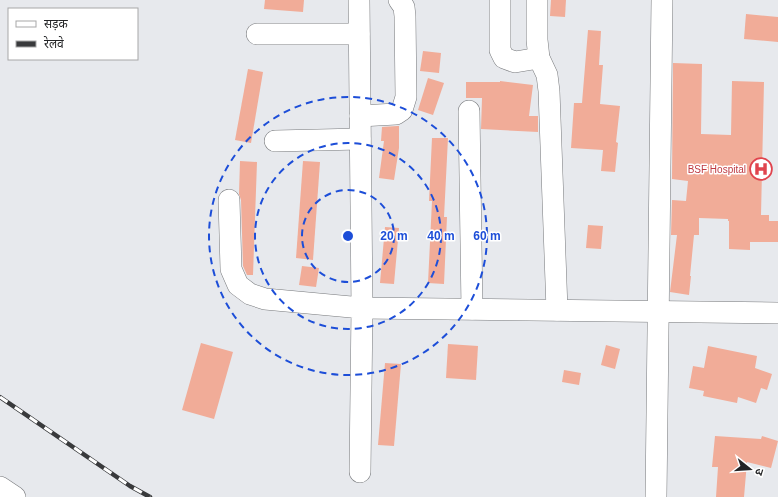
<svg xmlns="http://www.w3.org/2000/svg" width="778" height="497" font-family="Arial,'Noto Sans Devanagari',sans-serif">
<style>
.building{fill:#f1ac98}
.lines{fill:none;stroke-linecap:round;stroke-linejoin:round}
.minor-casing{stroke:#77797c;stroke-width:22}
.minor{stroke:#fff;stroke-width:21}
.rail-casing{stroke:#393a3c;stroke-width:4.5}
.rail{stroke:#fff;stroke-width:3;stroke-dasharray:9;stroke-linecap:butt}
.ring{fill:none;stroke:#1d4ed8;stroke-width:2;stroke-dasharray:7 5}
.labels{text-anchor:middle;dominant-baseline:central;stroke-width:3;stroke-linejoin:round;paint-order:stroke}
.health-label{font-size:10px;fill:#be3a42;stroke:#fff;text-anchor:end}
.centre{fill:#1d4ed8;stroke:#fff;stroke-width:2}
.ring-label{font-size:12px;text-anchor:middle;font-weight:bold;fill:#1d4ed8;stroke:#fff;stroke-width:3;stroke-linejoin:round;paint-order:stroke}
</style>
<rect width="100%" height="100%" fill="#e7e9ed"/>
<g class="building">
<path d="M265,0H304L303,12L264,9Z"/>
<path d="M551,0H566L565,17L550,16Z"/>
<path d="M746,14L778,17V42L744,39Z"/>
<path d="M588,30L601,31L599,65H603L600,104L620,106L616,142L618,143L615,172L601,171L603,150L571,148L574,103H582Z"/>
<path d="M423,51L441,53L439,73L420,71Z"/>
<path d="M673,63L702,64L701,134L731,135L732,81L764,82L761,215H769V221H778V242H750V250L729,249V221H728V219L699,218V235H694L690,276H691L689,295L670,292L677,235H671L672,200L686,201L688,181L672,179Z"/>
<path d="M248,69L263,72L251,143L235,140Z"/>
<path d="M428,78L444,83L433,115L418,110Z"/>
<path d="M500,81L533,85L529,116H538V132L481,129L482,98H466V82H500Z"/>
<path d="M397,126H399V148L394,180L379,178L384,141H381L382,127Z"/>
<path d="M432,138H448L444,217H447L444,284L428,283L432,201H429Z"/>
<path d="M240,161L257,162L253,275H247L243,266L241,200L239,194Z"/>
<path d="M303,161L320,162L313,260L296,258Z"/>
<path d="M588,225L603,226L601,249L586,248Z"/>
<path d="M385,227L399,228L394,284L380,283Z"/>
<path d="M302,266L319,268L316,287L299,285Z"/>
<path d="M201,343L233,352L214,419L182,410Z"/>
<path d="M448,344L478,346L476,380L446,378Z"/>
<path d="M606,345L620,349L615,369L601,365Z"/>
<path d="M708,346L757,356L755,368L772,374L767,390L761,388L756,403L738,397L737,403L703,396L704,391L689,388L693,366L704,368Z"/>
<path d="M385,363L401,364L394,446L378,445Z"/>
<path d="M564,370L581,373L579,385L562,382Z"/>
<path d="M715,436L761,439L762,436L778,441L771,468L747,462L744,497H716L718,467H712Z"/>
</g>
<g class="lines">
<g class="minor-casing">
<g id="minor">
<path d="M359,0L362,308L778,313"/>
<path d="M500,0V50L504,58L515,62L539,58"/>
<path d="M537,0V40L539,58L547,75L549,91L557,310"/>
<path d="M257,34H359"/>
<path d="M469,111L472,309"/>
<path d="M360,116L396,114L402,110L406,97L405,16L404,7L399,0"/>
<path d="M275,141L360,139"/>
<path d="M229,200L231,269L238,285L250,294L265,299L362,308L360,472"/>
<path d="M0,487L15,497"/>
<path d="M656,497L662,0"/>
</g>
</g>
<use href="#minor" class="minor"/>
<g class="rail-casing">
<path id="rail" d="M0,397L130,486L150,497"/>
</g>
<use href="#rail" class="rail"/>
</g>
<g class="ring">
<circle cx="348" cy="236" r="46"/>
<circle cx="348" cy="236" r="93"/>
<circle cx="348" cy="236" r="139"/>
</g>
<defs>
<g id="hospital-ring" transform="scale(1.15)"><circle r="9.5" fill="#fff" stroke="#e0444e" stroke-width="1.5"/><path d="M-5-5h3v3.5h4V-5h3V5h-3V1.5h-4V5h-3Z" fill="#e0444e"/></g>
</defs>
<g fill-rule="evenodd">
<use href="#hospital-ring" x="761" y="169"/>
</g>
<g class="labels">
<g class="health-label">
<text x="746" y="169">BSF Hospital</text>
</g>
</g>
<circle cx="348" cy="236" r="6" class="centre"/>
<g class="ring-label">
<text x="394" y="240">20 m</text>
<text x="441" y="240">40 m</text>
<text x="487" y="240">60 m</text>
</g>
<rect x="8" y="8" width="130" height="52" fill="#ffffff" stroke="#a7a7a8"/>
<rect x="16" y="21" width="20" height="6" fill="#ffffff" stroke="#a7a7a8"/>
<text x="44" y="28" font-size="12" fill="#232426">सड़क</text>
<rect x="16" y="41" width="20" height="6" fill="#393a3c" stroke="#a7a7a8"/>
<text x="44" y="48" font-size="12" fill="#232426">रेलवे</text>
<g transform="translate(750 469) rotate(107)" stroke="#ffffff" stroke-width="3" paint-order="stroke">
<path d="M0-3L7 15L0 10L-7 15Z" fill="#232426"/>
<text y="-6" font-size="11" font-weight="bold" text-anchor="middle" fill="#232426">उ</text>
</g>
</svg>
